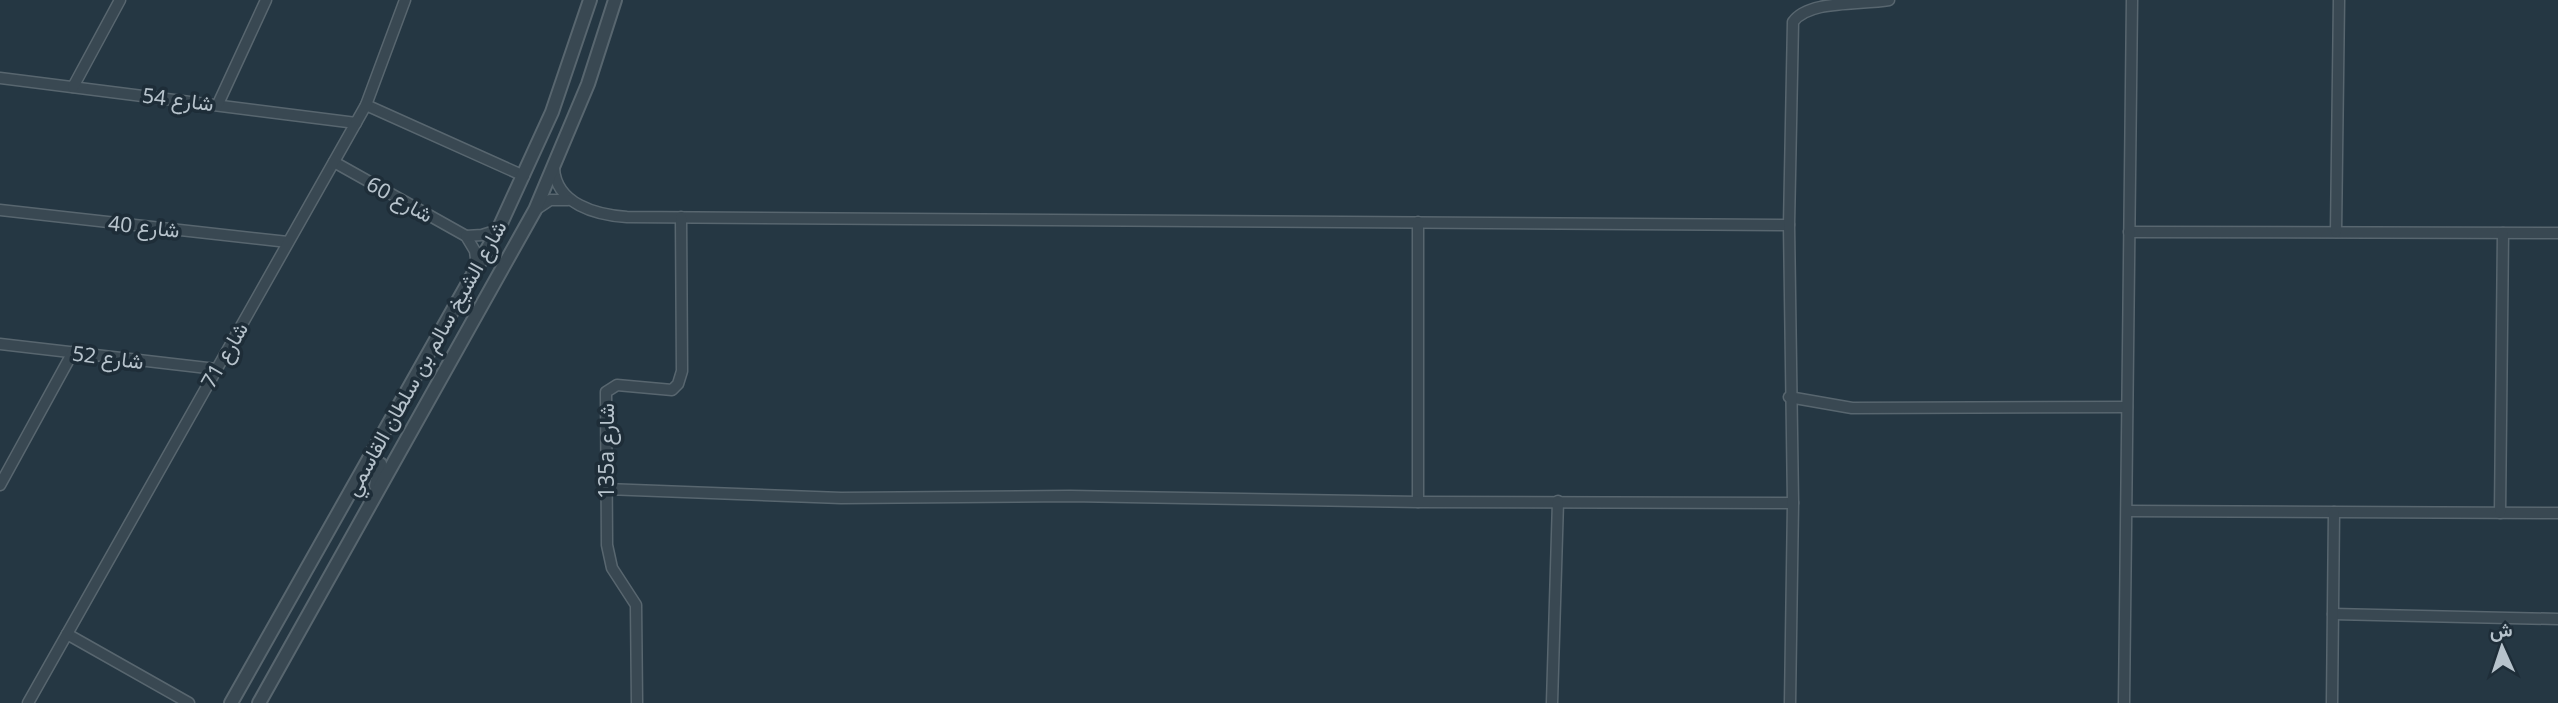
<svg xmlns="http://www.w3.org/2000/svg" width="2558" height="703" font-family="'Noto Sans',Vazirmatn,sans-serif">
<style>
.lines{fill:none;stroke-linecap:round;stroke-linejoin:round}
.minor-casing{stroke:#58666f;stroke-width:13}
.tertiary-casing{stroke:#58666f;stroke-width:16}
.minor{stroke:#394852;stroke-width:10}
.tertiary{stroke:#394852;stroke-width:12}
.labels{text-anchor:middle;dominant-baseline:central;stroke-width:7;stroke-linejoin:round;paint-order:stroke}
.street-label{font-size:21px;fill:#b7c3cc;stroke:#1e2d38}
</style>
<rect width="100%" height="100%" fill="#253743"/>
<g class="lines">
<g class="minor-casing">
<g id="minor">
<path d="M0,78L356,123"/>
<path d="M73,87L120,0"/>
<path d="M218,104L266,0"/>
<path d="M366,105L524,176"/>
<path d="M334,162L466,236L475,251L477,266"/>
<path d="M554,168C556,204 596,215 627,217L1789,225"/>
<path d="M0,210L288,242"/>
<path d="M535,210L550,200H568"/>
<path d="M1418,222V502"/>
<path d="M2129,232L2558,233"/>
<path d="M2336,232L2339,0"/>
<path d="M466,236L482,235L498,230"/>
<path d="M0,344L216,369"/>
<path d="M1789,397L1852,408L2127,407"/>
<path d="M0,485L73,352"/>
<path d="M606,489L841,498L1070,496L1418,502L1793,503"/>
<path d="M2127,511L2558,513"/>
<path d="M2500,513L2503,233"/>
<path d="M2333,614L2558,619"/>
<path d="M67,634L189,703"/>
<path d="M28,703L366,105L405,0"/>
<path d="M637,703L636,605L612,568L607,545L606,392L617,385L672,390L678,384L682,371L681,217"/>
<path d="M1552,703L1558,501"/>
<path d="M1790,703L1793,503L1789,225L1793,22C1808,0 1859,5 1889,0"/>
<path d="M2124,703L2132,0"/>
<path d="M2332,703L2334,512"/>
</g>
</g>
<g class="tertiary-casing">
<g id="tertiary">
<path d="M369,459L380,464L376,486"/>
<path d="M231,703L498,230L552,112L590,0"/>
<path d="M259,703L535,210L588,84L615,0"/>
</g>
</g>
<use href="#minor" class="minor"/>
<use href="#tertiary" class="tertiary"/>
</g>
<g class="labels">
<g class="street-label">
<text transform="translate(178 99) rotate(7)">شارع 54</text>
<text transform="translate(400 199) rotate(29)">شارع 60</text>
<text transform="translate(144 226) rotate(6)">شارع 40</text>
<text transform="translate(224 355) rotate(-60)">شارع 71</text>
<text transform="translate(108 357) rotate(7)">شارع 52</text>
<text transform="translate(425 358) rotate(-61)">شارع الشيخ سالم بن سلطان القاسمي</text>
<text transform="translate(606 451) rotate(-90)">135a شارع</text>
</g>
</g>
<g transform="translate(2502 647) rotate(357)" stroke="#1e2d38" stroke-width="5" paint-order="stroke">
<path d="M0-5L12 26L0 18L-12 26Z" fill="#b7c3cc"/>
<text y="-10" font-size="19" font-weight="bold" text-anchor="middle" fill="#b7c3cc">ش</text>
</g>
</svg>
